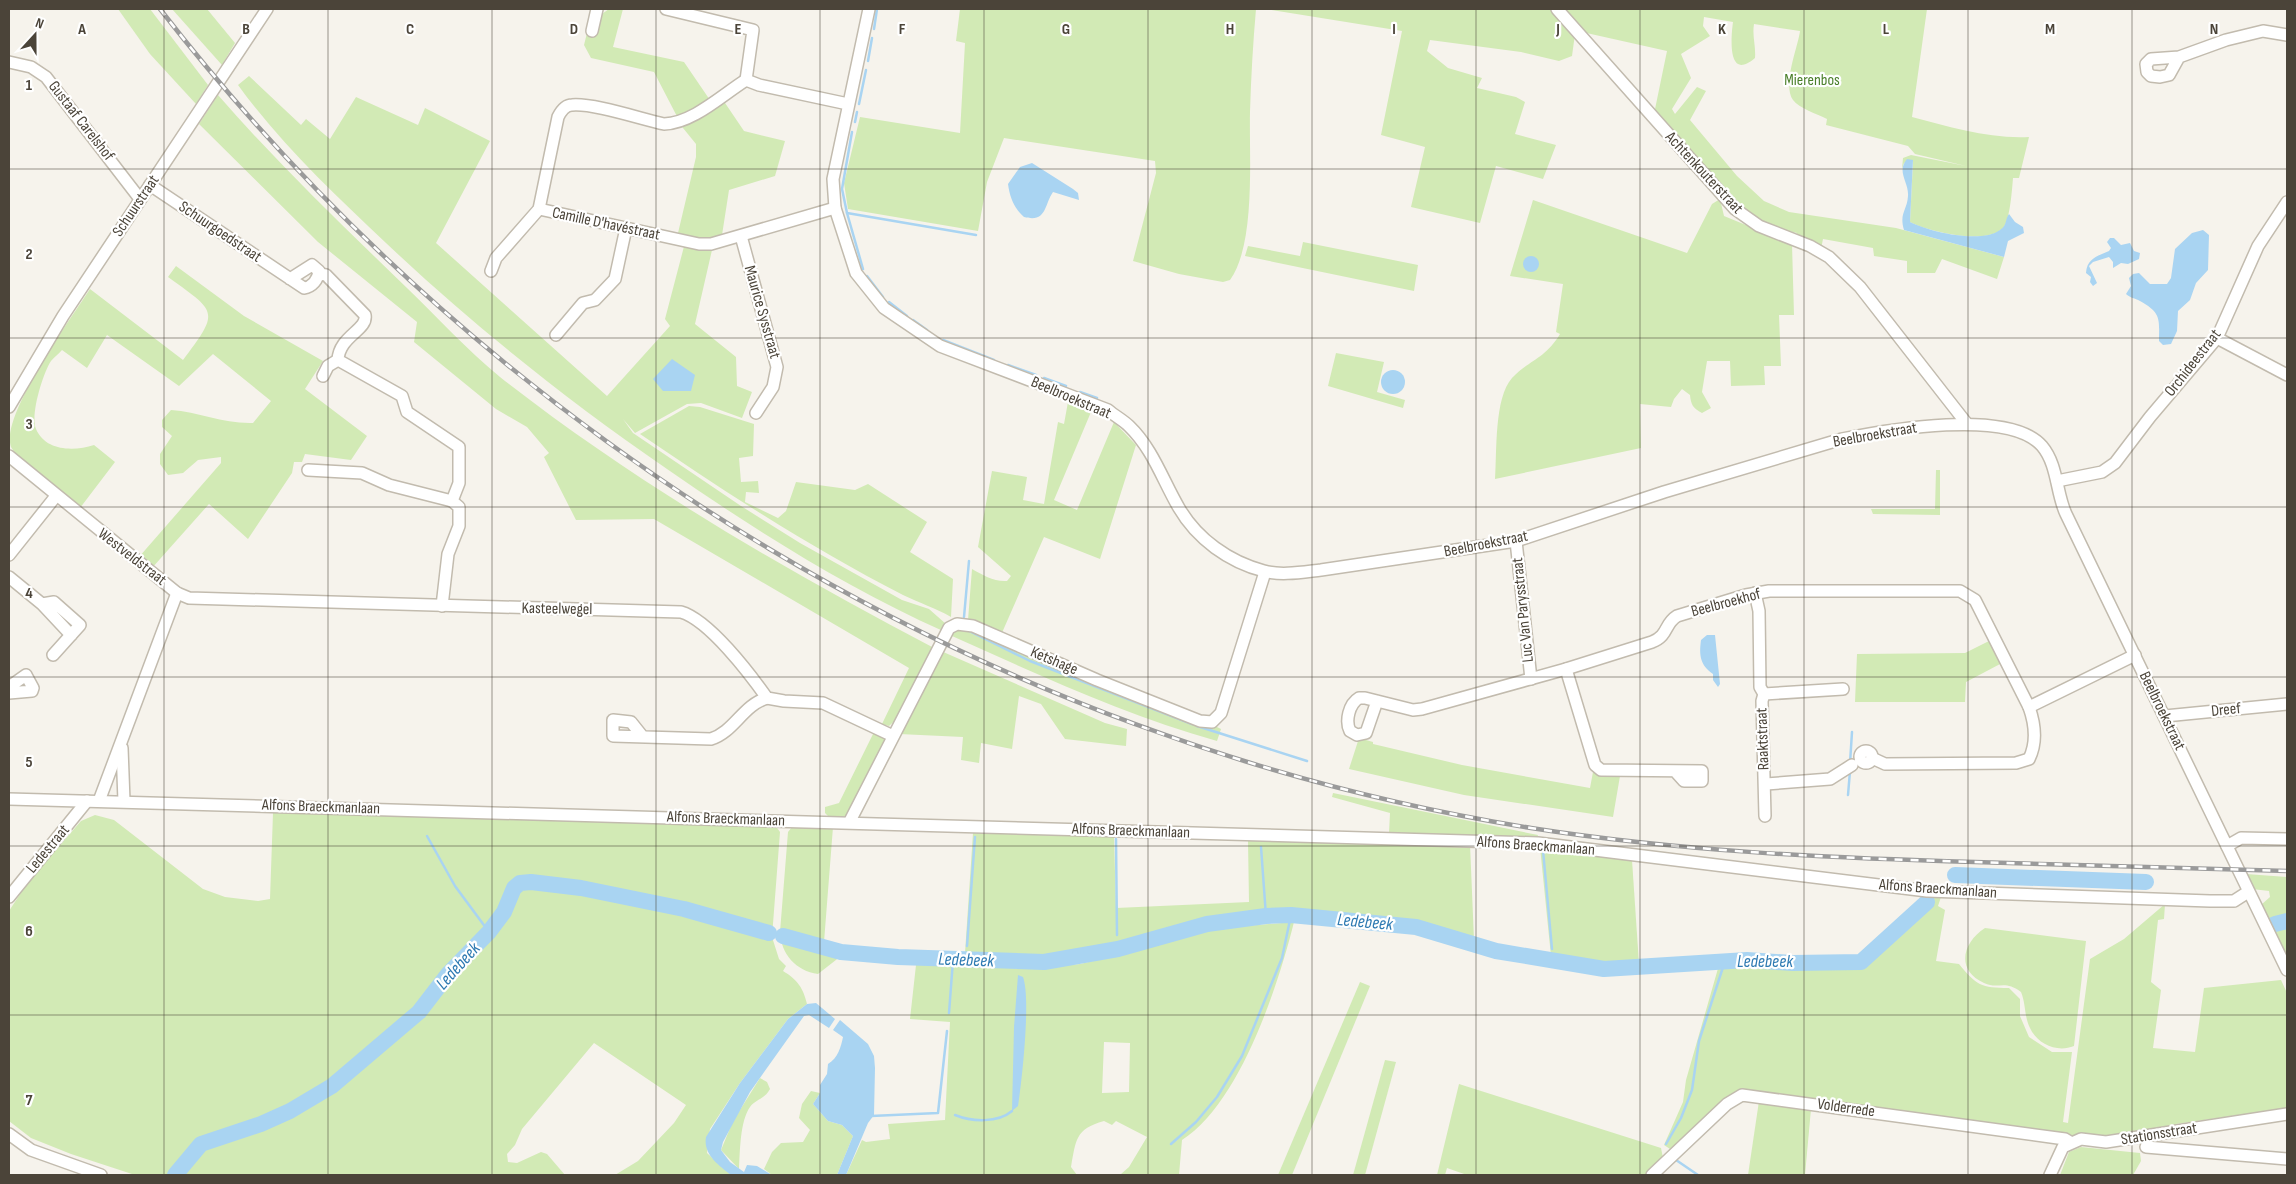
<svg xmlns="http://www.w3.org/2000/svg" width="2296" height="1184" font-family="'Sofia Sans Condensed',sans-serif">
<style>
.green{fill:#d2eab5;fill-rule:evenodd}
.water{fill:#a9d4f2}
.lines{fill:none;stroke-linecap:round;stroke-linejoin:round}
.stream{stroke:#a9d4f2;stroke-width:2.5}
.river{stroke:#a9d4f2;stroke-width:16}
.minor-casing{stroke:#c2bbae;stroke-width:14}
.minor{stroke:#fff;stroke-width:11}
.rail-casing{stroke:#9a9a9a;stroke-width:4.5}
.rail{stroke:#fff;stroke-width:2.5;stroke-dasharray:8;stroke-linecap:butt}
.grid{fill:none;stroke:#4b4439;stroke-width:1;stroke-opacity:0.55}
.labels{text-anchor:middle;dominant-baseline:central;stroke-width:4.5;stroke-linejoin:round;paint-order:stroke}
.park-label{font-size:16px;fill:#4a7f2a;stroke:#fff}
.street-label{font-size:16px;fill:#4b4439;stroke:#fff}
.water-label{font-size:18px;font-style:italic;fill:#2e7ab2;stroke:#fff}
.grid-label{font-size:16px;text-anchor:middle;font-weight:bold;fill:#4b4439;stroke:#fff;stroke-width:4.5;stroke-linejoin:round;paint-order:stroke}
</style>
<rect width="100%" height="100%" fill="#f6f3ec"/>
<g class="green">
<path d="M118,9H150L208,85L196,104L150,54Z"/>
<path d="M172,9H207L235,43L222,65Z"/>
<path d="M609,9H623L613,47L684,62L714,106L723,100L744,131L785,141L775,176L729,190L720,248L712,250L695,324L736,357L737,386L752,392L742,418L701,403L687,404L635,433L623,419L633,433L741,506L800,543L902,600L929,609L946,624L943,631C845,587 755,530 667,469C568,401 474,326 386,243C334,194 280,143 238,85L249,76L301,125L306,119L330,139L356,97L418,125L425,108L490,141L436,243L607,396L670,326L665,319L687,235L678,233L696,157V144L683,128L654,72L591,58L584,45L587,33L596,32L599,16Z"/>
<path d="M960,9H1256C1253,43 1251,77 1250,112C1249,157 1256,244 1230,280L1223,282L1179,274L1133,261L1156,173L1155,161L1004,138L987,182L978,231L848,209L844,183L860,117L960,133L965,43L956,41Z"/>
<path d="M1265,9H1553L1575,34L1572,56L1559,61L1521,52L1430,40L1427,51L1448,68L1482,78L1477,88L1516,97L1525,102L1515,134L1556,145L1543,179L1496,166L1480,223L1411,207L1425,147L1381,135L1402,31Z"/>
<path d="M1562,9H1927L1912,117C1950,127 1989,139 2029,137L2019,178H2013C2012,190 2010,218 2004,227C1989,246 1929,232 1910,222L1913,161L1904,163L1902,169L1903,158L1911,155L1966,166L1915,154L1908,146L1826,125L1827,119C1817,114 1799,108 1793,100C1782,85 1798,47 1800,31L1754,24C1752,36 1756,46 1755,58C1727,82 1731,37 1733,22L1704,17L1703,26L1710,36L1681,54L1691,78L1672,109L1675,114L1697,87L1706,91L1690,120L1737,176L1764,201L1789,212L1896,228L2004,257L1997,279L1942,259L1935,273H1907V261L1874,256L1873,248L1823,239L1821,249L1796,239L1797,233L1769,226L1752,216L1654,114L1667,51L1582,32Z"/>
<path d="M218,95C277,163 342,225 407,288C437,317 467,350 500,377C634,482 783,569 934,648L901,715L889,726L882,724L909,668L654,519L576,520L544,457L549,453L527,427L496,409L414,342L417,322L318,242L199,124Z"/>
<path d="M1720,199L1724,216L1792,244L1794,315H1779L1781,366H1764L1765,385L1731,386L1730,361H1707L1702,392L1711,408L1702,413C1693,408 1691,405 1690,395L1682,389L1674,399L1671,407L1640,404L1641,448L1495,479C1497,452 1494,398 1512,378C1529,360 1545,359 1560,334L1556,332L1563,284L1510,276L1533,200L1687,253L1712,204Z"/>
<path d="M1303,242L1418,265L1414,291L1245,256L1248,246L1300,256Z"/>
<path d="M176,266L244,316L323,361L305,389L367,436L351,460L305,454L302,462H294L292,473L248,539L209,504L152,568L139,557L221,463V457L198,460L183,473L168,475L160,464V454L172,436L162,427V420L171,410C199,412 224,424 253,423L271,401L213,354L179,386L107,335L87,368L62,350C59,354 54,357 51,361C43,373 30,415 36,429C46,452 75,451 94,445L115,462L80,508C64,494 20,464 11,447C0,416 72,317 90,289L183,360C221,310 216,312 168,277Z"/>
<path d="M1336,353L1384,362L1377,392L1405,400L1403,408L1328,386Z"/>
<path d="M1068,402L1091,412L1054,500L1077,510L1114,422L1136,445L1100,559L1044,537L1001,635L968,620L972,569C983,575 994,582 1007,581L1011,576L978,547L992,471L1027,477L1023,500L1044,504L1058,422L1064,424Z"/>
<path d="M689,406L700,407L754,424L753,456L739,458L741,482L758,481L759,493L746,492L745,502L778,518L786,511L796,482L855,490L868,484L927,522L910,552L953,579L951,617C936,608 919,603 903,595C811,548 725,492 640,434Z"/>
<path d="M1936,470H1940V515L1873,514L1871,509H1935Z"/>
<path d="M962,626L1213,725L1221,729L1217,741C1125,715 1039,675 952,636V632Z"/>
<path d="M1991,640L2002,663L1966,682L1965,702H1855L1857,654L1965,653Z"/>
<path d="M941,651L1105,723L1127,729L1126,746L1065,739L1041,704L1019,696L1012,749L981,743L979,763L961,760L963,737L899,734Z"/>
<path d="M874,732L887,739L848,816H828L825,813V807L839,803Z"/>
<path d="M1359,738L1373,742V744L1462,765L1590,788L1593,772L1620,776L1613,817L1464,795L1349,769Z"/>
<path d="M1333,793L1538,835L1537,839L1389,833L1390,813L1332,797Z"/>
<path d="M273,813L460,815L775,825L780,832L772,937L779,959L786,966L783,971C798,980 803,988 807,1004L788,1019L740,1083L710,1129L707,1153L731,1175H615L638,1161L674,1123L686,1105L594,1043L522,1129L515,1145L507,1154L508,1162L517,1163L541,1152L547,1154L565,1175H135L71,1154L31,1138L9,1121V911L28,882L81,821L95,815L114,820L203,889L225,897L258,901L270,899Z"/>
<path d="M792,827H833L824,942C869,956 919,952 965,953L973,833L1114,836L1116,908L1249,902L1248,841L1470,844L1474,940L1416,923L1266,909L1174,928L1149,937L1121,941L1093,951L1010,960L976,956L975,966L1026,969L1080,964L1136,951L1208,929L1294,922C1278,986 1240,1103 1182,1140L1179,1175H1112L1121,1174L1129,1167L1147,1137L1116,1121L1112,1125L1104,1121C1075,1129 1076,1140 1071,1167L1077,1175H846L862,1140L866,1142L890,1139L888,1124L945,1120L950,1022L910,1019L916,965L841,956L818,974C796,971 781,954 780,932L788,832ZM1104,1042L1130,1043L1129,1092L1102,1093Z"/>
<path d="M1540,847L1632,860L1639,964C1608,966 1581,963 1551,956Z"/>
<path d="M2246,874L2287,877V955L2261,905L2270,897L2269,891L2252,889Z"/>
<path d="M1925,894L1941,897L1938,906L1945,910L1936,961L1959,964C1976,985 1981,988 2009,988L2020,999V1016L2029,1037L2052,1052H2072L2063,1122L2068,1123L2090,959L2124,939L2165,904L2164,919L2158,920L2151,982L2161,990L2153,1048L2195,1052L2204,988L2281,980L2287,993V1108L2176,1124V1128L2105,1139L2056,1134L1755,1091H1739L1670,1149L1664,1145L1683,1102L1686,1080L1721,958L1746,956L1853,959Z"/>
<path d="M1985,928L2086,941L2074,1046C2057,1053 2037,1044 2030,1028C2024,1016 2026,1004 2021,992C2004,979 1999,990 1984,983C1955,970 1963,942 1985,928Z"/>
<path d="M1360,982L1370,986L1292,1175H1278Z"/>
<path d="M1385,1060L1396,1062L1365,1175H1353Z"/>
<path d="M760,1078L767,1082L770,1089C765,1099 756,1099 750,1107C740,1121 740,1151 739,1169L721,1150L733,1121Z"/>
<path d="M1459,1084L1661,1148L1663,1158L1646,1175H1467L1447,1168L1445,1175H1437Z"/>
<path d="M811,1091L820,1093L813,1104L828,1121L842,1125L853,1136L837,1175H772L764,1169L772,1152L781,1143L803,1142L810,1130L799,1118L802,1104Z"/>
<path d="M1759,1101L1811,1109L1805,1175H1748Z"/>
<path d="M2081,1147L2140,1153L2141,1161L2133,1175H2060L2069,1152Z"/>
</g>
<g class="water">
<path d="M1907,159L1913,160L1910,222C1930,232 1981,244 2000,230C2007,226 2005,219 2009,214L2015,222L2023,227L2024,233L2008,241L2004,257L1904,230C1899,213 1907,211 1908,196C1909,182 1896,172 1907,159Z"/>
<path d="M1032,163L1073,189L1078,193L1079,200L1053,192C1044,205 1047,223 1024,217C1014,208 1010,198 1008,184L1020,167Z"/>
<path d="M2203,230L2209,235L2208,270L2196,283L2190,300L2178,311L2177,331L2171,344L2163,345L2159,341C2159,320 2162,313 2140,301C2135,298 2130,298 2126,294L2131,286L2129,278L2133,274L2139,273L2150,284H2167L2171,278L2175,249L2192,233Z"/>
<path d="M2110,238H2114L2121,245L2130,243L2134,251L2140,253L2139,259L2128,264L2121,263L2113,268V262L2109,257L2093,262L2089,266L2097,283L2093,286L2090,282L2091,277L2086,273C2087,258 2098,256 2109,251L2111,248L2107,242Z"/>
<circle cx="1531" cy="264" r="8"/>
<path d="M672,359L695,375L691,391H663L653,379Z"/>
<circle cx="1393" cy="382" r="12"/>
<path d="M1707,635H1715L1720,684L1718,687L1713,680V674C1700,665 1699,655 1701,640Z"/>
<path d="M1018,975L1023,977C1031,999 1022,1079 1018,1106L1012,1111L1014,1027Z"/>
<path d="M816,1003L835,1019L829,1028L809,1015L804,1016L750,1092L723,1142L721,1150L730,1162L744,1172L747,1165L757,1166L772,1175H731C718,1165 703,1154 706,1137L740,1083L788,1019L807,1004Z"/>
<path d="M840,1020L868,1044L874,1056L875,1068L874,1115L868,1123L846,1175H837L853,1136L842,1125L828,1121L813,1104L820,1093V1085L827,1074L828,1064C838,1058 841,1047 843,1037L833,1030Z"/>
</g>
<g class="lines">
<g class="stream">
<path d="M874,29L877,9"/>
<path d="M868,61L872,38"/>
<path d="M859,104L866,70"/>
<path d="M855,122L857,112"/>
<path d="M852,132L842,189L847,213L976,235"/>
<path d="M847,213L863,269"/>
<path d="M867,276L883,297"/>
<path d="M889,302L907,316"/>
<path d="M913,320L927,330"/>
<path d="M943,340L994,360"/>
<path d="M1008,365L1036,375"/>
<path d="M1044,378L1066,386"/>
<path d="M1080,392L1097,398"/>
<path d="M964,617L969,561"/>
<path d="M967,630L1030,661L1192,724"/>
<path d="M1197,726L1307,761"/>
<path d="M1850,763L1852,732"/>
<path d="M1848,795L1850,771"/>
<path d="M427,836L455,886L489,932"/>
<path d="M1116,839L1117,935"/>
<path d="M1261,847L1266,916"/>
<path d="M1543,850L1552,949"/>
<path d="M967,946L975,837"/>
<path d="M1552,957V961"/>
<path d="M949,1013L953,960"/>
<path d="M955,1115C972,1122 998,1123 1012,1111"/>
<path d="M871,1116L938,1113L947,1031"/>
<path d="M1171,1144L1196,1122L1217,1097L1242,1056L1282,958L1291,915"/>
<path d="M1666,1144L1681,1118L1692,1090L1699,1041L1725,961"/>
<path d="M1676,1160L1698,1175"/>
</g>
<g class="river">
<path d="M1955,875L2146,882"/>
<path d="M2275,924L2287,921"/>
<path d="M783,936L841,952L898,957L1044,962L1118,949L1207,924L1266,916L1291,915L1416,927L1496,951L1604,969L1747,960L1793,963L1861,962L1927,902"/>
<path d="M175,1175L201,1144L261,1124L290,1111L332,1086L419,1012L449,973L489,932L504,912L514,888L520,883L531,882L581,888L684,909L769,933"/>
</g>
<g class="minor-casing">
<g id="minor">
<path d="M666,9L753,30L746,80"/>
<path d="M869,9L833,179L835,208L856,273L884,308L940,346L1108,410C1115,416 1123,420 1129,426C1153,449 1163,481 1179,508C1197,539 1229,562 1264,571C1281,576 1303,572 1321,570L1516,541L1664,492L1842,439C1886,430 2009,408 2042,446C2058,465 2056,493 2066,514L2287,970"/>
<path d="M1557,9L1735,209L1759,226L1810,246L1829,257L1860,287L1967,424"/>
<path d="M592,31L597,9"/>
<path d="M2179,57L2169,75L2160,77L2151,76L2147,72L2146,64L2151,59L2179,57L2226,40L2263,31L2287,35"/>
<path d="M9,62L31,67L46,77L140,199"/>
<path d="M746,80L759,85L848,104"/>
<path d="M150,185L304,288C312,287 318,280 319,271L312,265L290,279"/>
<path d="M539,209L699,244H711L835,208"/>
<path d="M741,236L777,367L773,387L756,413"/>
<path d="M491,271L496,258L539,209L558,117C561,111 565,105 572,105C593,103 641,119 664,124C693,123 722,95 746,80"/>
<path d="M319,274L326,275L365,315C368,330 339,336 338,360L402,396L407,412L459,447V483L452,501L459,507V526L448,554L442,606"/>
<path d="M556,335L583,303L595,300L615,279L626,228"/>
<path d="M2217,338L2287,375"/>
<path d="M323,376L328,366L338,360"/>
<path d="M9,407L63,316L267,9"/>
<path d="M9,456L177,593L189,598L681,612C709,620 750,674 767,698L784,701L823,703L893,736"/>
<path d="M308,470L362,473L389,485L452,501"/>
<path d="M2057,481L2102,472L2115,463L2150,417L2217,338L2258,246L2287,202"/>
<path d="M1516,541L1531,679"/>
<path d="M9,555L56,496"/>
<path d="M9,577L42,604L71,635L80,625L54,602L42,604"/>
<path d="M1755,593L1759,611L1760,687L1764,694L1762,701L1765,816"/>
<path d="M53,655L71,635"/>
<path d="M1566,669L1595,765L1601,770L1702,771V781H1684L1675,771"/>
<path d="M9,687L26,675L33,688L32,691L9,693"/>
<path d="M1764,694L1843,689"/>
<path d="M1377,701L1366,733L1357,735L1350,731C1345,721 1349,704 1359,698H1365L1413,710L1422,709L1566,669L1652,642C1669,635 1664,624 1677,616L1746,595L1769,591H1960L1975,600L2029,707"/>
<path d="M2165,716L2287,704"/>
<path d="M643,737L631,722L613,720V736L711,739C734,732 743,705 767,698"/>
<path d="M122,748L124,801"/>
<circle cx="1866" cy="757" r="6"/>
<path d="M1872,758L1885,764L2016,763L2029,759C2037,743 2035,724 2029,707L2135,655"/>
<path d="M1766,784L1830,779L1852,765"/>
<path d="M9,799L1538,843L1927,891L2210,901H2234L2248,892"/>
<path d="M99,801L177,593"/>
<path d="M850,821L949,628L957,624L973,626L1097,680L1200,721L1212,722L1221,713L1265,572"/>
<path d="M2227,846L2241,838L2287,839"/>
<path d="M9,897L87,801"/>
<path d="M9,1134L31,1150L101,1175"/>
<path d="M2146,1147L2287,1159"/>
<path d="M1652,1175L1727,1104L1742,1095L2065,1139L2070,1142"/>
<path d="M2050,1175L2063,1147L2081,1139L2106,1142L2287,1114"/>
</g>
</g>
<use href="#minor" class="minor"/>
<g class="rail-casing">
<path id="rail" d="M160,9C496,442 989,741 1531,828C1678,851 1826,858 1975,862C2079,865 2183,868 2287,871"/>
</g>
<use href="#rail" class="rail"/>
</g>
<path class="grid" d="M164,9V1175M328,9V1175M492,9V1175M656,9V1175M820,9V1175M984,9V1175M1148,9V1175M1312,9V1175M1476,9V1175M1640,9V1175M1804,9V1175M1968,9V1175M2132,9V1175M9,169H2287M9,338H2287M9,507H2287M9,677H2287M9,846H2287M9,1015H2287"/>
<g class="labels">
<g class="park-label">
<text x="1812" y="80">Mierenbos</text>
</g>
<g class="street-label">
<text transform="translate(81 121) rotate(52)">Gustaaf Carelshof</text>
<text transform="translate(1704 173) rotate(47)">Achtenkouterstraat</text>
<text transform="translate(136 206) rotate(-56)">Schuurstraat</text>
<text transform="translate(606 224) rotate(12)">Camille D'havéstraat</text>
<text transform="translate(220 232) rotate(34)">Schuurgoedstraat</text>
<text transform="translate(762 312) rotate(74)">Maurice Sysstraat</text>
<text transform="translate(2193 363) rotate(-52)">Orchideestraat</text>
<text transform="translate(1071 398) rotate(23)">Beelbroekstraat</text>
<text transform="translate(1875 435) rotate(-10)">Beelbroekstraat</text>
<text transform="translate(1486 544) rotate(-11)">Beelbroekstraat</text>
<text transform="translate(132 557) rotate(38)">Westveldstraat</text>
<text transform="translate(1726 603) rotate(-15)">Beelbroekhof</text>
<text transform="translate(557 609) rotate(1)">Kasteelwegel</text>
<text transform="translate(1523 610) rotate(-96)">Luc Van Parysstraat</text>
<text transform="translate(1054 661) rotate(23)">Ketshage</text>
<text transform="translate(2226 710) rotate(-6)">Dreef</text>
<text transform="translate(2162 711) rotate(64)">Beelbroekstraat</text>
<text transform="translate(1763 739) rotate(-92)">Raaktstraat</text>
<text transform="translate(321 807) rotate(2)">Alfons Braeckmanlaan</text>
<text transform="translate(726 819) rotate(2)">Alfons Braeckmanlaan</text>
<text transform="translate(1131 831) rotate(2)">Alfons Braeckmanlaan</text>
<text transform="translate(1536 846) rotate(4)">Alfons Braeckmanlaan</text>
<text transform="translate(48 849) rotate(-50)">Ledestraat</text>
<text transform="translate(1938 889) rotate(4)">Alfons Braeckmanlaan</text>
<text transform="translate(1846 1108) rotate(8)">Volderrede</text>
<text transform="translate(2159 1134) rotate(-9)">Stationsstraat</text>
</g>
<g class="water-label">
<text transform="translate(1365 922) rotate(5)">Ledebeek</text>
<text transform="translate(966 960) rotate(2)">Ledebeek</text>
<text x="1765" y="961">Ledebeek</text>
<text transform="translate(458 966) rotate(-48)">Ledebeek</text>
</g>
</g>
<g class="grid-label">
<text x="82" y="34">A</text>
<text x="246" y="34">B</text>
<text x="410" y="34">C</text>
<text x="574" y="34">D</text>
<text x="738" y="34">E</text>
<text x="902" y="34">F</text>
<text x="1066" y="34">G</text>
<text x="1230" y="34">H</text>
<text x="1394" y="34">I</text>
<text x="1558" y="34">J</text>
<text x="1722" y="34">K</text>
<text x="1886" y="34">L</text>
<text x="2050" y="34">M</text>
<text x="2214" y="34">N</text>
<text x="29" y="90">1</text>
<text x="29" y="259">2</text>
<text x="29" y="429">3</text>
<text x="29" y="598">4</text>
<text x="29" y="767">5</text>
<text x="29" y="936">6</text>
<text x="29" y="1105">7</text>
</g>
<rect width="2296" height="1184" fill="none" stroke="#4b4439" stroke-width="20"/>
<g transform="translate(35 35) rotate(21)" stroke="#ffffff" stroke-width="4" paint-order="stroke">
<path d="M0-4L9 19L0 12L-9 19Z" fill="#4b4439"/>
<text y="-8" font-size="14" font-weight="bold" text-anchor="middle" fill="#4b4439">N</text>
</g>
</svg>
